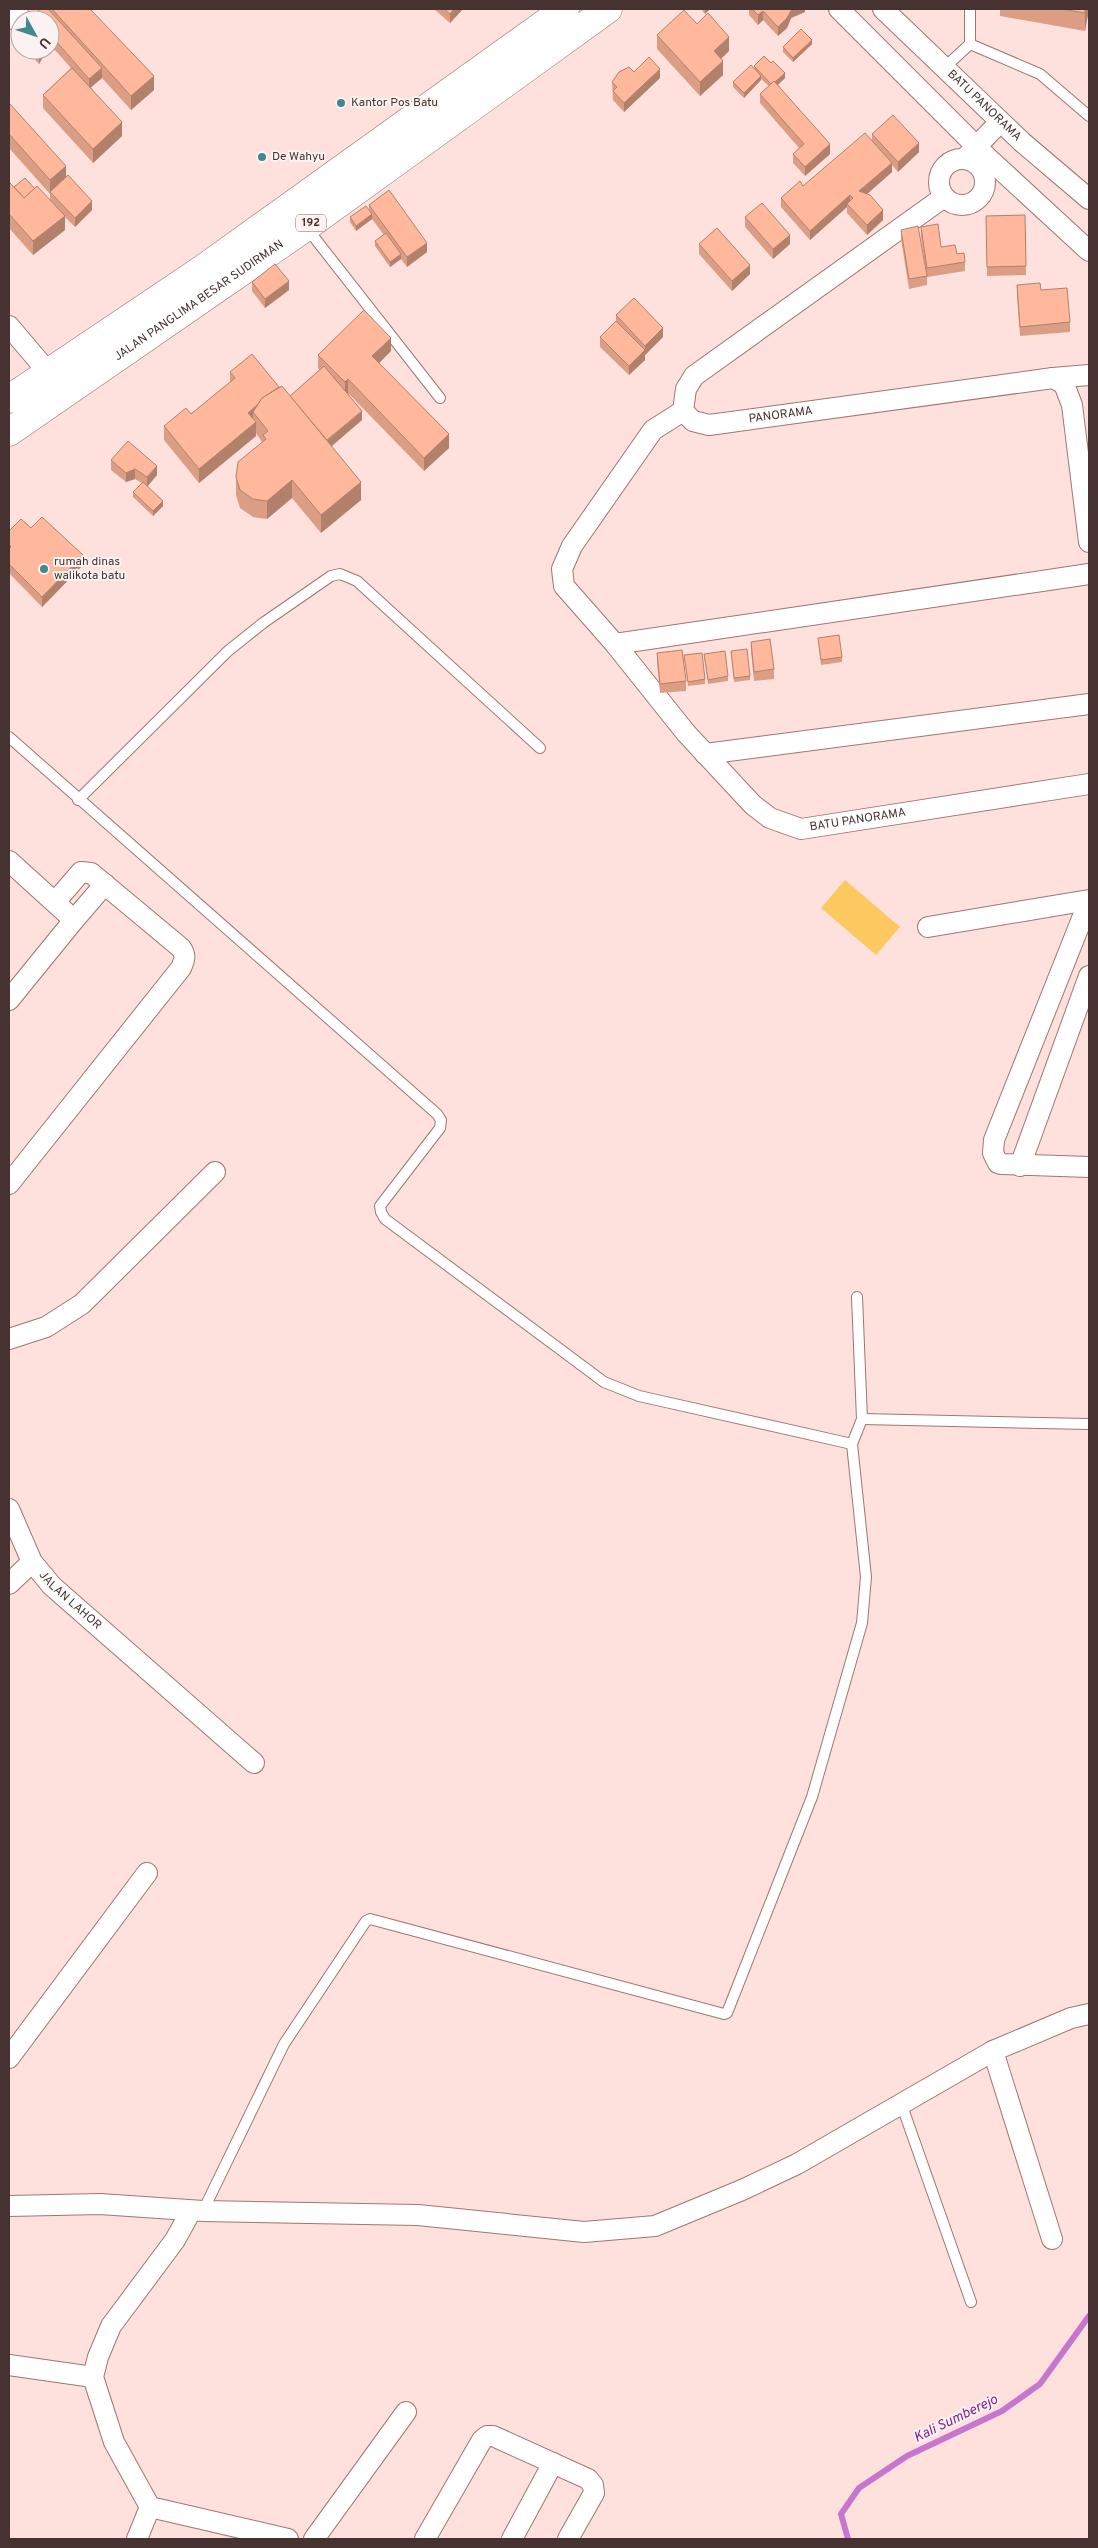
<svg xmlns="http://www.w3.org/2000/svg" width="1098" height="2548" font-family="Overpass,sans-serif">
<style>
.green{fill:#fcc961}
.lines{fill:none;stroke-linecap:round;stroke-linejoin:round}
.stream{stroke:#c676ce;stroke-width:6}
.service-casing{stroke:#a17572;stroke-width:12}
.minor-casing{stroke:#a17572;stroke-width:22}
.primary-casing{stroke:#a17572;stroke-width:29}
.service{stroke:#fff;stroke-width:10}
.minor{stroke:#fff;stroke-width:20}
.primary{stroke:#fff;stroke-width:28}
.wall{fill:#db9e85}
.shaded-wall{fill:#b2816c}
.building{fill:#ffb89b;stroke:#b2816c}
.poi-dot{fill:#41898f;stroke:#fdf2f2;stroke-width:2}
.labels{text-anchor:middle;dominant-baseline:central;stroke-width:4;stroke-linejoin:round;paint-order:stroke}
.shield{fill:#fdf2f2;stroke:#7d6c6b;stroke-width:1}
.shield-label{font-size:11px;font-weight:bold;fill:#463331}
.poi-label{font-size:12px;fill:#463331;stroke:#fdf2f2;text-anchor:start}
.street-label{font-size:12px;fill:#463331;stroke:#fdf2f2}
.water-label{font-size:14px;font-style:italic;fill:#83228e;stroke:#fdf2f2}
</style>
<rect width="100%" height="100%" fill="#fee0dd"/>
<path class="green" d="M845,880L900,927L876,955L821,908Z"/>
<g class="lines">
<path class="stream" d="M848,2539L841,2514L859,2488L907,2456L1002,2411L1040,2384L1089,2316"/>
<g class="service-casing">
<g id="service">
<path d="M970,44L1040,74L1089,116"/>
<path d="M944,68L970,44V9"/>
<path d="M306,227L440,398"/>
<path d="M9,737L437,1114L441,1120L440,1128L380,1206L381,1212L385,1219L604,1382L639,1396L852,1444"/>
<path d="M78,800L228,651L263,623L331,576L340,574L357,581L540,748"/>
<path d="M862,1419L1089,1424"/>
<path d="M901,2103L971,2302"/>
<path d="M203,2211L284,2044L366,1921L370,1919L724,2014L727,2013L812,1797L862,1623L866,1577L852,1444L862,1419L857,1297"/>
</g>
</g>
<g class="minor-casing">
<g id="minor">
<path d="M839,9L987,157L1089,251"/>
<path id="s1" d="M883,9L1022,142L1089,199"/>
<path d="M9,19L18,9"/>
<path d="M967,156L1000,122"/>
<circle cx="962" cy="182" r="23"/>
<path id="s2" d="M944,197L694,376L686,389L683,411L693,421L709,425L1053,378L1064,384L1072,405L1089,542"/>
<path d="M9,326L48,372"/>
<path d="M1053,378L1089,375"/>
<path d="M683,411L653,430L572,546L562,569L564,586L615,644L1089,574"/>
<path id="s3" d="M615,644L686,733L753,805L770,818L801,829L1089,784"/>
<path d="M705,754L1089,704"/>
<path d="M9,861L74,920L9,1000"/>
<path d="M1089,901L994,1140L993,1153L998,1163L1001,1164L1089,1167"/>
<path d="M74,920L105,884"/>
<path d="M928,927L1089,900"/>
<path d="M1020,1166L1089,976"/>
<path d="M9,1184L181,968C185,959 186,955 181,948L91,873L81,872L55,902"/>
<path d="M9,1339L46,1327L82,1304L215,1172"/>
<path id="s4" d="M9,1509L32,1562L52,1586L254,1763"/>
<path d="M9,1584L32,1562"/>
<path d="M993,2051L1052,2239"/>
<path d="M9,2058L147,1873"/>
<path d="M9,2206L100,2204L203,2211L418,2215L584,2232L655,2226L742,2190L797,2164L993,2051L1071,2018L1089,2014"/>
<path d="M191,2211L175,2240L111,2326L98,2357L93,2377L114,2442L150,2507L288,2539"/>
<path d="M9,2365L93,2377"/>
<path d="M137,2539L150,2507"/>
<path d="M314,2539L406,2412"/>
<path d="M425,2539L482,2440L487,2436H493L588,2479L593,2485L594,2493L568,2539"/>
<path d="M512,2539L553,2463"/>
</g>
</g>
<g class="primary-casing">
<g id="primary">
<path d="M9,399L204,268L565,9"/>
<path id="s5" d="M9,432L306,227L608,9"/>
</g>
</g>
<use href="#service" class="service"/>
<use href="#minor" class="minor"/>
<use href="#primary" class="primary"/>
</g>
<g class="wall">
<path d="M40,9H90L154,90L131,110L102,78L91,87L122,136L93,163L43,108V95L71,68L55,50L45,54L39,64L26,50H50Z"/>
<path d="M434,9H463L450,23Z"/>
<path d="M701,9H710L705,14Z"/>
<path d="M749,9H805V12L791,18L787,28L778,36L763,20L758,25L749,15Z"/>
<path d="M1000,9H1089L1085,31L1000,16Z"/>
<path d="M697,24L729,51L721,59L723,75L700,96L657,49V35Z"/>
<path d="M20,26V43L16,39V29Z"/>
<path d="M812,44L793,62L783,52V47Z"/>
<path d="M754,66L785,78L778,85L830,154L805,176L793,163V154L799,148L760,103V94L769,86L761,79V80L744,98L733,87V82L754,68Z"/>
<path d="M634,72L660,78L624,112L613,100L612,82Z"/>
<path d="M9,103L66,177L92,210L75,227L63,215L65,230L33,255L9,228V183L14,187L35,189L50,200V194L9,148Z"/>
<path d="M872,134L919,152L898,172L892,165V172L867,194L883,220L867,235L847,213V207L810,240L781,207V198L803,186L872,141Z"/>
<path d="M369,205L427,252L407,267L401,259L390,267L375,246V241L384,235L372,219L356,231L350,222V217L369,210Z"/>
<path d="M1025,215L1026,275L987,276L986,216Z"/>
<path d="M745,217L790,244L773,259L745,227Z"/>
<path d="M921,227L941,247L957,254L965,262V271L927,277V285L909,289L901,239V230L926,271L921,237Z"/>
<path d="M699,244L750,274L732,291L699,254Z"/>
<path d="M252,282L289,290L265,308L252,291Z"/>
<path d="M1017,285L1070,322V332L1020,336L1017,295Z"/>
<path d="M616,315L663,337L645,355V360L629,375L600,347V337L616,322Z"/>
<path d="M391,351L379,363L449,448L424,471L348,393L362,420L332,446L361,500L321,533L292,498L267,519L253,517L240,508L236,495V477L262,442L256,433V436L199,483L164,440V426L191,414L230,382V372L279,388L290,396L320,370L318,368V355Z"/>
<path d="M111,460L157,475L147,486L163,506L153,516L133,497V492L142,483L135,479L126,482L111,470Z"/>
<path d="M31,528L83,565L42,607L9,573V531Z"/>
<path d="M818,638L842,657V662L821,665Z"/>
<path d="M751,642L774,669V679L754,681L751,651Z"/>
<path d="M731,651L750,676V680L734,682Z"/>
<path d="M657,653L686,681V691L660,693L657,662Z"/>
<path d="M704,654L728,676V681L708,684Z"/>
<path d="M684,655L705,679V684L688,686Z"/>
</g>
<g class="shaded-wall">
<path d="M454,9H463L450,23V14Z"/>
<path d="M705,9H710L705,14Z"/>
<path d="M791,9H805V12L791,18L787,28L778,36V27Z"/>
<path d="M1085,9H1089L1085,31Z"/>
<path d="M763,11V20L758,25V15Z"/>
<path d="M729,37V51L714,65V51Z"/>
<path d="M55,40V50L45,54L39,64V55L42,50H50V43Z"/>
<path d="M812,40V44L793,62V58Z"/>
<path d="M723,61V75L700,96V82Z"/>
<path d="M102,68V78L89,89V79Z"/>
<path d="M660,69V78L624,112V103Z"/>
<path d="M785,73V78L772,90V85Z"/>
<path d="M154,76V90L131,110V96Z"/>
<path d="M761,76V80L744,98V93Z"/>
<path d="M122,122V136L93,163V149Z"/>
<path d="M919,143V152L898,172V162Z"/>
<path d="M830,144V154L805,176V167Z"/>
<path d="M892,163V172L859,201V191Z"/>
<path d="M66,166V180L50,192V194V180Z"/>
<path d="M850,195V205L847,204V207L810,240V231Z"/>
<path d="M92,201V210L75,227V218Z"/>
<path d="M883,210V220L867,235V225Z"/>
<path d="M372,214V219L356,231V226Z"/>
<path d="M65,216V230L33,255V241Z"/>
<path d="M790,235V244L773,259V249Z"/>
<path d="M427,243V252L407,267V257Z"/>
<path d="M401,254V259L390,267V262Z"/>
<path d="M750,265V274L732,291V281Z"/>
<path d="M289,281V290L265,308V299Z"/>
<path d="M663,328V337L645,355V346Z"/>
<path d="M391,338V351L372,370V356Z"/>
<path d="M645,350V360L629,375V366Z"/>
<path d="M348,379V393L345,396V382Z"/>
<path d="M279,387V401L253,412V422L248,413Z"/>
<path d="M362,411V420L327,450V441Z"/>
<path d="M256,422V436L199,483V469Z"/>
<path d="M449,434V448L424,471V458Z"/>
<path d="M157,466V475L147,487V477Z"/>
<path d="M135,469V479L126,482V473Z"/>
<path d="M292,480V498L267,519V501Z"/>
<path d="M361,482V500L321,533V515Z"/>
<path d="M163,501V506L153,516V511Z"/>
<path d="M83,555V565L42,607V597Z"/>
</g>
<g class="building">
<path d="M40,9H48L102,68L89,79L55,40L50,43V20H27Z"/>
<path d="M52,9H90L154,76L131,96Z"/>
<path d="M444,9H454L450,14Z"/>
<path d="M752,9H792L787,18L778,27L763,11L758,15Z"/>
<path d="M1062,9H1085V13Z"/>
<path d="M684,10L697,24L708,13L729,37L714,51L723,61L700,82L657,35Z"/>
<path d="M20,26V34L16,29Z"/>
<path d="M801,29L812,40L793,58L783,47Z"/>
<path d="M35,50H42L39,55Z"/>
<path d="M764,56L771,63L773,61L785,73L775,82L774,81L771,84L754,66Z"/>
<path d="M649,57L660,69L624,103L613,91L617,87L612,82L619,72L629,67L634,72Z"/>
<path d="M751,65L761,76L744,93L733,82Z"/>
<path d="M72,68L122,122L93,149L43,95Z"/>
<path d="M774,81L830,144L805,167L793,154L804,144L760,94Z"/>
<path d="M9,103L66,166L50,180L9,134Z"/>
<path d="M893,115L919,143L898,162L872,134Z"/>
<path d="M865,133L892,163L859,191L870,195L883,210L867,225L847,204L853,198L850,195L810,231L781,198L800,181L803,186Z"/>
<path d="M68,175L92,201L75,218L50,192Z"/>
<path d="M25,178L35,189L24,198L14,187Z"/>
<path d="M9,183H10L24,198L37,186L65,216L33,241L9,214Z"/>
<path d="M389,190L427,243L407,257L369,205Z"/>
<path d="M762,203L790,235L773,249L745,217Z"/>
<path d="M366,206L372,214L356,226L350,217Z"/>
<path d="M1025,215L1026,266L987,267L986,216Z"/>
<path d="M938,224L941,247L955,245L957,254L964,253L965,262L927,268L921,227Z"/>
<path d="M918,226L927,276L909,279L901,230Z"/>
<path d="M717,228L750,265L732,281L699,244Z"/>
<path d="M386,233L401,254L390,262L375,241Z"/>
<path d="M275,264L289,281L265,299L252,282Z"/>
<path d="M1040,283L1041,290L1067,288L1070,322L1020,327L1017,285Z"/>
<path d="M634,298L663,328L645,346L616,315Z"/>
<path d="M364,310L391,338L372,356L449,434L424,458L348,379L345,382L318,355Z"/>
<path d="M616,321L645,350L629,366L600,337Z"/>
<path d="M252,354L279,387L273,391L262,398L258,404L248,413L256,422L199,469L164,426L186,408L191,414L235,378L230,372Z"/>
<path d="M324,366L362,411L327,440L290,396Z"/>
<path d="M282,386L361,482L321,515L292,480L267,501L253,499L240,490L236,477L238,462L266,439L263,435L268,431L253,412L262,398Z"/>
<path d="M128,441L157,466L147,477L135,469L126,473L111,460Z"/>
<path d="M143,482L163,501L153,511L133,492Z"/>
<path d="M42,517L83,555L42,597L9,564V549L11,547L9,544V531L21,519L31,528Z"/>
<path d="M839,635L842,657L821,660L818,638Z"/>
<path d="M770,639L774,669L754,672L751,642Z"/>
<path d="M747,649L750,676L734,678L731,651Z"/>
<path d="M682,650L686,681L660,684L657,653Z"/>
<path d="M725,651L728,676L708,680L704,654Z"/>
<path d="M702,653L705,679L688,682L684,655Z"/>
</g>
<g class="poi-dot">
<circle cx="341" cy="103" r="5"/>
<circle cx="262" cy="157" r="5"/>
<circle cx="44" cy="569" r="5"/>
</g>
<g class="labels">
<rect class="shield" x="296" y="214.5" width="30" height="17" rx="4"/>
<g class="shield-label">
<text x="311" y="223">192</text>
</g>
<g class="poi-label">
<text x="351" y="103">Kantor Pos Batu</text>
<text x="272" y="157">De Wahyu</text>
<text x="54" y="562">rumah dinas<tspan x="54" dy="14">walikota batu</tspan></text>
</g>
<g class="street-label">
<text stroke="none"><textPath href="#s1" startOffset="140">BATU PANORAMA</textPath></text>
<text stroke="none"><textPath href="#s5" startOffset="231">JALAN PANGLIMA BESAR SUDIRMAN</textPath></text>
<text stroke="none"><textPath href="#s2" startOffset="448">PANORAMA</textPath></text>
<text stroke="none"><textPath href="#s3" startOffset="324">BATU PANORAMA</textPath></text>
<text stroke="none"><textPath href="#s4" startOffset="112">JALAN LAHOR</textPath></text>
</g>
<g class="water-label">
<text transform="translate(956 2419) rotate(-26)">Kali Sumberejo</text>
</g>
</g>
<rect width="1098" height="2548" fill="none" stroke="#463331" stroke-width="20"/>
<g transform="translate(35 35) rotate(130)"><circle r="24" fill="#fdf2f2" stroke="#b4a6a5"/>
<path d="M0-4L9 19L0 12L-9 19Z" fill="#41898f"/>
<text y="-8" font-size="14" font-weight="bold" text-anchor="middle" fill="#463331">U</text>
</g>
</svg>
